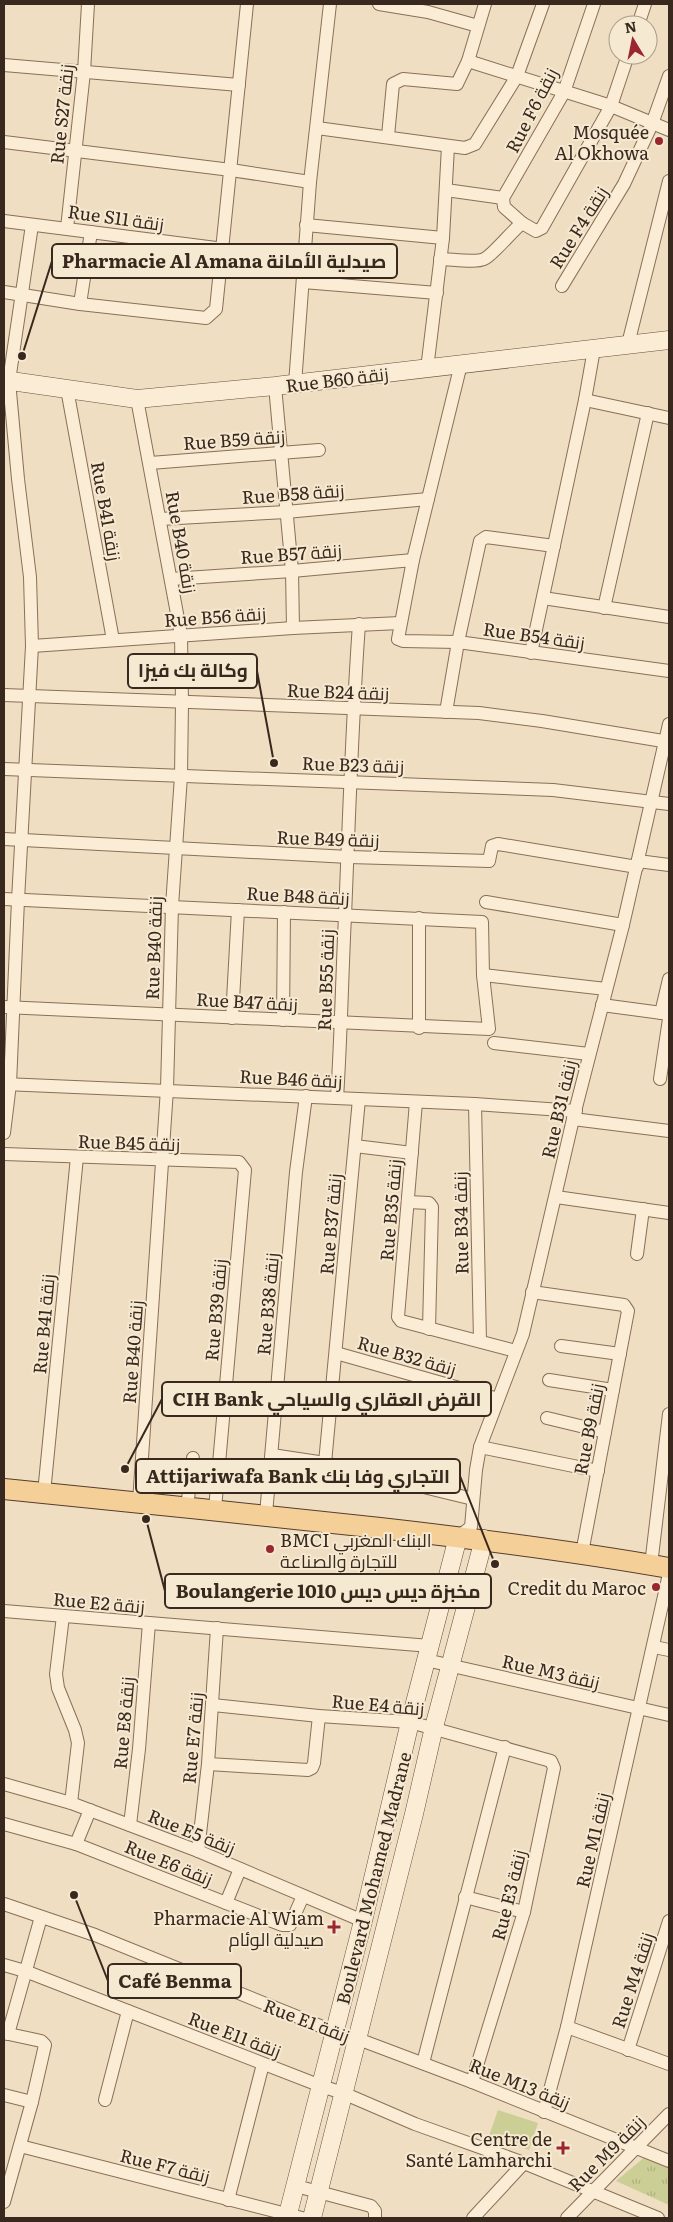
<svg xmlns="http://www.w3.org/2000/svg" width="673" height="2222" font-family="Literata,Cairo,serif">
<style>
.grass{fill:url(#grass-tufts)}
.pitch{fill:#cbce95}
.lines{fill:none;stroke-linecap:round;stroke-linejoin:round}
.street-casing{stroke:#8a6f58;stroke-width:14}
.secondary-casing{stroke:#6b503c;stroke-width:19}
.primary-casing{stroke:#573d2d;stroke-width:22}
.street{stroke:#faecd5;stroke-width:12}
.secondary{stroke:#faecd5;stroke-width:18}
.primary{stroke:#f4d098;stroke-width:20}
.poi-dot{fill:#9a2630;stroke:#f6e9d1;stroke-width:2}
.labels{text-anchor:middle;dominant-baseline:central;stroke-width:4;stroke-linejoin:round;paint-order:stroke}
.street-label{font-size:18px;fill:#39281d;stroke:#f6e9d1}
.poi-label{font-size:18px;fill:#39281d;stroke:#f6e9d1;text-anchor:end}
.leader{fill:none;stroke:#39281d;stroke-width:2}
.callout-dot{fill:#39281d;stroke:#f6e9d1;stroke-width:2}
.callout{fill:#f6e9d1;stroke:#39281d;stroke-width:2}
.callout-label{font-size:19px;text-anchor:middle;font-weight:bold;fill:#39281d}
</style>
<defs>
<pattern id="grass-tufts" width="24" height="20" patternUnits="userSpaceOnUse" patternTransform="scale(1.25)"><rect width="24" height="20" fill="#cbce95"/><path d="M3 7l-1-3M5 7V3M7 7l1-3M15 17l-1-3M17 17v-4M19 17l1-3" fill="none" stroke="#afb180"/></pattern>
</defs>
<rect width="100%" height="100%" fill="#efdec2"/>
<path class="grass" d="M646,2156L669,2166V2205L616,2181Z"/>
<path class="pitch" d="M498,2110L538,2123L529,2150L489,2136Z"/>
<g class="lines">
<g class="street-casing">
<g id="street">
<path d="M379,4L428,12L478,26"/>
<path d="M638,25L645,4"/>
<path d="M468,61L611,106L669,130"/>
<path d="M4,65L239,85"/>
<path d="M317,128L465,148L475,144L517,76L543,4"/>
<path d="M388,136L393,84L403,79L457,84L468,61L485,4"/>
<path d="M4,142L231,170L310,182"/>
<path d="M446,190L503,198"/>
<path d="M4,221L224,249"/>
<path d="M522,223L504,207L503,198L564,92L594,4"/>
<path d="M306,225L443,238"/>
<path d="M67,228L84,72L88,4"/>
<path d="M440,259C451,259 476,263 484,259C492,256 512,231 522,223L536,231L542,228L611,106L628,55"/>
<path d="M303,282L437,293"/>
<path d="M562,286L624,184L652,124L669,76"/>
<path d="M4,292L80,304L206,318L216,309L247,4"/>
<path d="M80,304L91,232"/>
<path d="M628,344L669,181"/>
<path d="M461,364L413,560L398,639L403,641L458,642L669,671"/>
<path d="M427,369L443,238L448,146"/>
<path d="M295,384L310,182L330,4"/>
<path d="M275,386L292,571L293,628"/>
<path d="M67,389L113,640"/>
<path d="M137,399L181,635L182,703L181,776L172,906L167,1089L139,1502"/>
<path d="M585,400L669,418"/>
<path d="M150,463L319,450"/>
<path d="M160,519L286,512L428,499"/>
<path d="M171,579L292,571L413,560"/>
<path d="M543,598L669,617"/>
<path d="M604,608L648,413"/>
<path d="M32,646L293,628L400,623"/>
<path d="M531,653L585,400L594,349"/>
<path d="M4,695L479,713L542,721L669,742"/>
<path d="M446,712L458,642L480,541L486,537L554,546"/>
<path d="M4,769L553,790L669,804"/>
<path d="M4,839L349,857L489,861L492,846L498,844L637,867"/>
<path d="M638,861L669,865"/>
<path d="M4,899L482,922L483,975L489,1029L4,1007"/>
<path d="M486,902L623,925"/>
<path d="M419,918V1028"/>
<path d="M483,975L606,989"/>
<path d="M602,1005L669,1014"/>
<path d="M661,1013L669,979"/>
<path d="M232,1018L238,910"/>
<path d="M283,1020L284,912"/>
<path d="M494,1043L589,1054"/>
<path d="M660,1079L669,1019"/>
<path d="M4,1084L475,1104L576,1111"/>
<path d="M337,1098C341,1037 342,976 345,916C349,819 352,721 359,624"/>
<path d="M416,1102L398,1317L401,1321L516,1351"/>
<path d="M475,1104L480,1341"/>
<path d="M573,1119L669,1131"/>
<path d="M4,1133L10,1084L18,900L32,646L30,577L18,479L9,381L32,225"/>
<path d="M355,1146L412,1153"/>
<path d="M4,1154L239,1162L245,1170L215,1509"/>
<path d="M556,1197L669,1213"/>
<path d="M408,1202L429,1203L432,1207L429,1329"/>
<path d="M637,1254L643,1209"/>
<path d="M532,1292L624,1305L628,1311L582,1553"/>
<path d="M561,1346L620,1354"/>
<path d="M336,1353L498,1399"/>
<path d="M549,1380L613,1390"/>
<path d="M547,1418L605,1432"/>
<path d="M480,1447L598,1471"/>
<path d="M272,1455L325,1463L473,1499"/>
<path d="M325,1463L359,1099"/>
<path d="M44,1493L77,1157"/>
<path d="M187,1507L193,1458"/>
<path d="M266,1514L296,1172L306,1096"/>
<path d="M458,1537L471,1527L476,1470L480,1447L523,1334L573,1119L623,925L669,724"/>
<path d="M651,1565L669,1414"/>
<path d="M4,1611L430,1646"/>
<path d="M63,1616L56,1674L58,1688L75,1730L78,1743L71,1803"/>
<path d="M654,1647L669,1650"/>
<path d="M426,1660L669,1715"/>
<path d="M213,1705L319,1716L410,1722L551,1761L554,1768L524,1912L472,2082"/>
<path d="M208,1764L308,1770L312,1768L314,1763L319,1716"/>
<path d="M4,1784L71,1803L198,1851L363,1921"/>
<path d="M4,1824L76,1844L282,1925H290L303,1896"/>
<path d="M130,1825L139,1749L149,1623"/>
<path d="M76,1844L90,1810"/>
<path d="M198,1851L208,1764L217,1628"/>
<path d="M465,1897L524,1912"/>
<path d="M226,1903L240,1869"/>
<path d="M4,1904L95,1935L335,2032"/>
<path d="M4,1965L25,1971L321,2086L343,2093L415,2124L524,2163L658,2218"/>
<path d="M567,2027L669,2064"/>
<path d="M4,2033L41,2041L45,2045L32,2102L4,2202"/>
<path d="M8,2034L41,1917"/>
<path d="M358,2039L472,2082L669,2161"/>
<path d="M628,2050L669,1921"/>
<path d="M423,2063L505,1747"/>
<path d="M4,2095L32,2102"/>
<path d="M105,2100L128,2011"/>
<path d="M544,2112L567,2027L669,1574"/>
<path d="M20,2146L302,2218"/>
<path d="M296,2186L371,2206L375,2211V2218"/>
<path d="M228,2200L263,2064"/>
<path d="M473,2218L524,2163"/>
<path d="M567,2218L669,2114"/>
</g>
</g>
<g class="secondary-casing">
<g id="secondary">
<path d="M4,380L137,399L275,386L669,340"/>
<path d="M287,2218L363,1921L410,1722L458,1537"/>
<path d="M312,2218L414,1814L434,1727L484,1539"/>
</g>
</g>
<g class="primary-casing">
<path id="primary" d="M4,1489C129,1502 255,1514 380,1528C477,1539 573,1551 669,1568"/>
</g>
<use href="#street" class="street"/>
<use href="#secondary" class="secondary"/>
<use href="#primary" class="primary"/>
</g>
<g class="poi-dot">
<circle cx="659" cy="141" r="5"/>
<circle cx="270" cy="1549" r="5"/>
<circle cx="656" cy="1587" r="5"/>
<path d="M331.5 1919.5h5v5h5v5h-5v5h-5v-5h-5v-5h5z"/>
<path d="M560.5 2140.5h5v5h5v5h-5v5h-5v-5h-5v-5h5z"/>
</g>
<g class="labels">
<g class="street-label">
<text transform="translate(531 110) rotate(-63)">Rue F6 زنقة</text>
<text transform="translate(61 114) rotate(-84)">Rue S27 زنقة</text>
<text transform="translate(116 217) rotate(8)">Rue S11 زنقة</text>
<text transform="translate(578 227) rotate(-58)">Rue F4 زنقة</text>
<text transform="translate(337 379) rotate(-7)">Rue B60 زنقة</text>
<text transform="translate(234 439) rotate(-4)">Rue B59 زنقة</text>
<text transform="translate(293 493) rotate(-4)">Rue B58 زنقة</text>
<text transform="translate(107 511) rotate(80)">Rue B41 زنقة</text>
<text transform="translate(182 542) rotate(80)">Rue B40 زنقة</text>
<text transform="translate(291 553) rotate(-4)">Rue B57 زنقة</text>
<text transform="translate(215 616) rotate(-4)">Rue B56 زنقة</text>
<text transform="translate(534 635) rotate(8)">Rue B54 زنقة</text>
<text transform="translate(338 691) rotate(2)">Rue B24 زنقة</text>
<text transform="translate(353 764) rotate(2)">Rue B23 زنقة</text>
<text transform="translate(328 838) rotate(2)">Rue B49 زنقة</text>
<text transform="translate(298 895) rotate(3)">Rue B48 زنقة</text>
<text transform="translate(153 948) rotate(-88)">Rue B40 زنقة</text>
<text transform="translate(325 980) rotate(-88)">Rue B55 زنقة</text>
<text transform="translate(247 1001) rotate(3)">Rue B47 زنقة</text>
<text transform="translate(291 1078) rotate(3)">Rue B46 زنقة</text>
<text transform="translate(558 1109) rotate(-77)">Rue B31 زنقة</text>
<text transform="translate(129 1142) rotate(2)">Rue B45 زنقة</text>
<text transform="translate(390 1210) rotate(-85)">Rue B35 زنقة</text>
<text transform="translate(460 1223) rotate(-91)">Rue B34 زنقة</text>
<text transform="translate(330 1224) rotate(-85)">Rue B37 زنقة</text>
<text transform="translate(267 1304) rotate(-85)">Rue B38 زنقة</text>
<text transform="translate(215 1310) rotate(-85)">Rue B39 زنقة</text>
<text transform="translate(43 1324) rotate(-85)">Rue B41 زنقة</text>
<text transform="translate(132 1352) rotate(-86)">Rue B40 زنقة</text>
<text transform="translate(407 1355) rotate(16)">Rue B32 زنقة</text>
<text transform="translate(588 1429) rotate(-79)">Rue B9 زنقة</text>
<text transform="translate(99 1602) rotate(5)">Rue E2 زنقة</text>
<text transform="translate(551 1671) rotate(13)">Rue M3 زنقة</text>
<text transform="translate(378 1704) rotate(5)">Rue E4 زنقة</text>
<text transform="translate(123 1723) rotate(-85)">Rue E8 زنقة</text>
<text transform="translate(192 1738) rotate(-85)">Rue E7 زنقة</text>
<text transform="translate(192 1831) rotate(22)">Rue E5 زنقة</text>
<text transform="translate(592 1840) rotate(-77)">Rue M1 زنقة</text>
<text transform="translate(169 1862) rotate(22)">Rue E6 زنقة</text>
<text transform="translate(373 1878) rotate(-76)">Boulevard Mohamed Madrane</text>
<text transform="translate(508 1895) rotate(-76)">Rue E3 زنقة</text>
<text transform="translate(632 1980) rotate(-72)">Rue M4 زنقة</text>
<text transform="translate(307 2020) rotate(21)">Rue E1 زنقة</text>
<text transform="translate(235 2034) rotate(21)">Rue E11 زنقة</text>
<text transform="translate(520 2083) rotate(22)">Rue M13 زنقة</text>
<text transform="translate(606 2153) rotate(-45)">Rue M9 زنقة</text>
<text transform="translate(165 2165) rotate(14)">Rue F7 زنقة</text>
</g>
<g class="poi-label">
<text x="649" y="131">Mosquée<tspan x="649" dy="21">Al Okhowa</tspan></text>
<text x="280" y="1539" text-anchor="start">BMCI البنك المغربي<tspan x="280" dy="21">للتجارة والصناعة</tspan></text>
<text x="646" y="1587">Credit du Maroc</text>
<text x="324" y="1917">Pharmacie Al Wiam<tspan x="324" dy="21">صيدلية الوئام</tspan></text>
<text x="552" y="2138">Centre de<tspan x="552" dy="21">Santé Lamharchi</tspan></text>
</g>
</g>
<path class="leader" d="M22 356L52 261M274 763L257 671M125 1469L162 1399M495 1564L460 1476M146 1519L165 1591M74 1895L108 1981"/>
<g class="callout-dot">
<circle cx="22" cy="356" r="5"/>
<circle cx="274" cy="763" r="5"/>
<circle cx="125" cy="1469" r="5"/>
<circle cx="495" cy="1564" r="5"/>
<circle cx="146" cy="1519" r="5"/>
<circle cx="74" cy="1895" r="5"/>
</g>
<g class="callout">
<rect x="52" y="244" width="345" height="34" rx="5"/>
<rect x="128" y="654" width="129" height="34" rx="5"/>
<rect x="162" y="1382" width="329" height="34" rx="5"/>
<rect x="136" y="1459" width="324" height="34" rx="5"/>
<rect x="165" y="1574" width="326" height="34" rx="5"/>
<rect x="108" y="1964" width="133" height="34" rx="5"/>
</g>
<g class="callout-label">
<text x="224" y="268">Pharmacie Al Amana صيدلية الأمانة</text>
<text x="193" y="677">وكالة بك فيزا</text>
<text x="327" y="1406">CIH Bank القرض العقاري والسياحي</text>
<text x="298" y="1483">Attijariwafa Bank التجاري وفا بنك</text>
<text x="328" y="1598">Boulangerie 1010 مخبزة ديس ديس</text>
<text x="175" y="1988">Café Benma</text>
</g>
<rect width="673" height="2222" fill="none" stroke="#39281d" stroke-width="10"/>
<g transform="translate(633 40) rotate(350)"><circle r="24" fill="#f6e9d1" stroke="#aa9c89"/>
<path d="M0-4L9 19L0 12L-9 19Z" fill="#9a2630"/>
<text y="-8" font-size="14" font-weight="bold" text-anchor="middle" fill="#39281d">N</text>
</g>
</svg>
